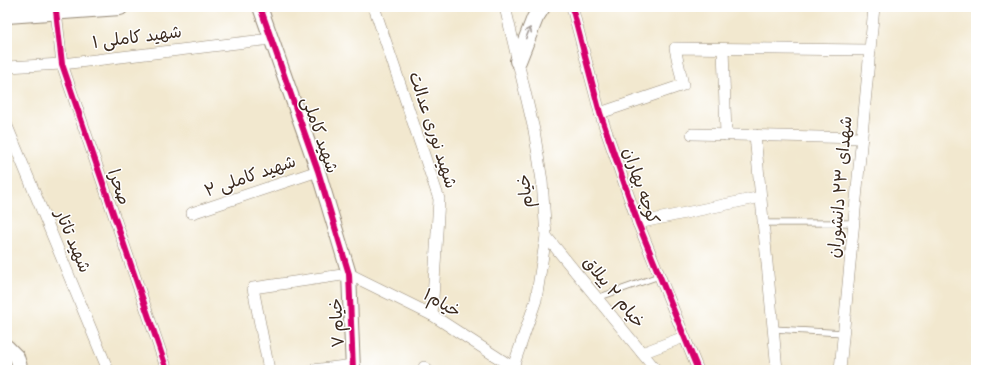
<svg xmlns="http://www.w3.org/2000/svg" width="983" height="377" font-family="Caveat,'Playpen Sans Arabic',sans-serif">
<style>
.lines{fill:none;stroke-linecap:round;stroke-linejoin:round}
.service-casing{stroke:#968976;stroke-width:7}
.minor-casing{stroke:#968976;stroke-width:12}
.tertiary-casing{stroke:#968976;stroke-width:16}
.secondary-casing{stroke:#968976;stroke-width:18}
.service{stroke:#fff;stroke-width:5.5}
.minor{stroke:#fff;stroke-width:11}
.tertiary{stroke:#fff;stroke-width:14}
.secondary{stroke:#fff;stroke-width:16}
.cycleway-casing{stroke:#fff;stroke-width:8}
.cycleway{stroke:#d6006c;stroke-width:6}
.oneway{stroke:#a79f9a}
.labels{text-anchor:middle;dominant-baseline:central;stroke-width:3;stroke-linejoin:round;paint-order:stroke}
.street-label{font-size:17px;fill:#3b2a1e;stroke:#fff}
</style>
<rect width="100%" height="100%" fill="#fff"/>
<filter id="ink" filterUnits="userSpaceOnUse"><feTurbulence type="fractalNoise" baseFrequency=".025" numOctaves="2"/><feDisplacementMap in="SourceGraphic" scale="8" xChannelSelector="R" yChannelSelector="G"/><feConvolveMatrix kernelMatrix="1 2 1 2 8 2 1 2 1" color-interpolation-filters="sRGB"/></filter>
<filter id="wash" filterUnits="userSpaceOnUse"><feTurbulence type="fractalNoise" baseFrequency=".012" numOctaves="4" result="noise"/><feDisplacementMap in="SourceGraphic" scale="16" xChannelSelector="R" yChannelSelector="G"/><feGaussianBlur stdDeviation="0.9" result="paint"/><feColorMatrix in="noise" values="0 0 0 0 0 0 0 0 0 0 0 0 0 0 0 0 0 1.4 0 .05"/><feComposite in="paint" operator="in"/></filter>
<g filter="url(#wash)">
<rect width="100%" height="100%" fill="#f2e8cf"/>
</g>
<g filter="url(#ink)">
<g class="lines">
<g class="service-casing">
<g id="service">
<path d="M764,223H854"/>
<path d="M597,298L659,276"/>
<path d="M773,329L844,333"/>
</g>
</g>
<g class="minor-casing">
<g id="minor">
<path d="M374,7L439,199L432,315"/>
<path d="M505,7L534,130L542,181L546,236L536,300L512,370"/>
<path d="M572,7L600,113L638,223L698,370"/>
<path d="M56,11L62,64L167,370"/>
<path d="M723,49L726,135"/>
<path d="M7,67L62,64L271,39"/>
<path d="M600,113L683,85L675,48L870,50"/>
<path d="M7,126L108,370"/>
<path d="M692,134L862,138"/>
<path d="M755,135L777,370"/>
<path d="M192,213L318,171"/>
<path d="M638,223L761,197"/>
<path d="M546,236L656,370"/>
<path d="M642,353L684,337"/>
<path d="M424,367L427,370"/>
<path d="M269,370L253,288L349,274L432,315L517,370"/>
<path d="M313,370L353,365"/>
<path d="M840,370L874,7"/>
</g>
</g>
<g class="tertiary-casing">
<g id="tertiary">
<path d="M260,7L318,171L349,274L353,370"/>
<path d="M7,347L17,357L21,370"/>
</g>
</g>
<g class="secondary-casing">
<g id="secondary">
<path d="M7,15L120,7"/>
<path d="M518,61L535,18L542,7"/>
</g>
</g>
<use href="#service" class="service"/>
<use href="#minor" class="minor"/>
<use href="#tertiary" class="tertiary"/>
<use href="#secondary" class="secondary"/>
<g class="cycleway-casing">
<g id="cycleway">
<path d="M260,7L318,171L349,274L353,370"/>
<path d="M572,7L600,113L638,223L698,370"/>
<path d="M56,11L62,64L167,370"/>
</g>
</g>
<use href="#cycleway" class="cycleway"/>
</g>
<defs><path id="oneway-shaft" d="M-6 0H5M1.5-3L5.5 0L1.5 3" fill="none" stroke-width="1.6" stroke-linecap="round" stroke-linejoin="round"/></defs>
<use class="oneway" href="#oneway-shaft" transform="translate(528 33) rotate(-68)"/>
</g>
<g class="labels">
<g class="street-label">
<text transform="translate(137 37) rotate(-7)">شهید کاملی ۱</text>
<text transform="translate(433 130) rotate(72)">شهید نوری عدالت</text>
<text transform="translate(320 135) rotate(71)">شهید کاملی</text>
<text transform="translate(250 176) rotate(-19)">شهید کاملی ۲</text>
<text transform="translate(641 186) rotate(71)">کوچه بهاران</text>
<text transform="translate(119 187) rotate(71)">صحرا</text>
<text transform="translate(840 187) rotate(-85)">شهدای ۲۳ دانشوران</text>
<text transform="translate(525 191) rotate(-96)">خیام</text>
<text transform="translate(73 241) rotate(67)">شهید تاتار</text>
<text transform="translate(614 292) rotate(51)">خیام ۲ ییلاق</text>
<text transform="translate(442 303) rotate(30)">خیام۱</text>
<text transform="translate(337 323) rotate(-93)">خیام ۷</text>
</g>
</g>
<rect width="983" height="377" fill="none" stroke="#fff" stroke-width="24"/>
</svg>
